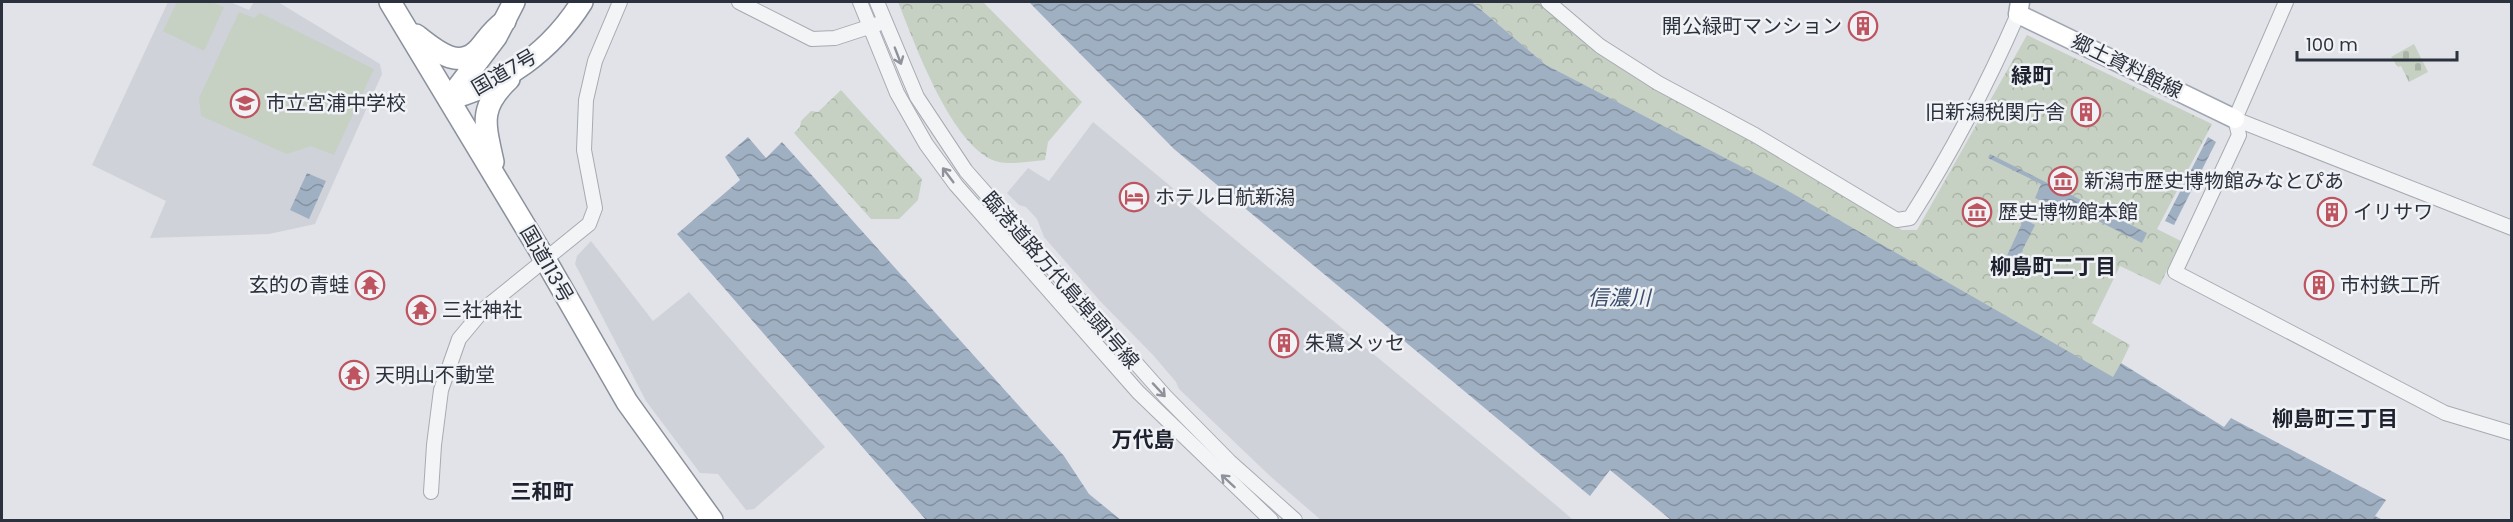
<svg xmlns="http://www.w3.org/2000/svg" width="2513" height="522" font-family="Poppins,'Noto Sans JP',sans-serif">
<style>
.built{fill:#cfd2d9}
.green{fill:#c6d1c3}
.cemetery{fill:url(#cemetery-stones)}
.park{fill:url(#park-crowns)}
.water{fill:url(#water-waves)}
.lines{fill:none;stroke-linecap:round;stroke-linejoin:round}
.minor-casing{stroke:#a7aab1;stroke-width:16}
.major-casing{stroke:#a1a7b2;stroke-width:21}
.highway-casing{stroke:#8a909d;stroke-width:24}
.minor{stroke:#f3f4f6;stroke-width:14}
.major{stroke:#fff;stroke-width:18}
.highway{stroke:#fff;stroke-width:21}
.oneway{stroke:#8f929a}
.labels{text-anchor:middle;dominant-baseline:central;stroke-width:5;stroke-linejoin:round;paint-order:stroke}
.poi-label{font-size:20px;fill:#2b313d;stroke:#f0f2f5;text-anchor:start}
.street-label{font-size:20px;fill:#2b313d;stroke:#f0f2f5}
.neighbourhood-label{font-size:21px;font-weight:bold;fill:#1d222e;stroke:#f0f2f5}
.water-label{font-size:21px;font-style:italic;fill:#3a4e6c;stroke:#f0f2f5}
</style>
<defs>
<pattern id="cemetery-stones" width="16" height="16" patternUnits="userSpaceOnUse" patternTransform="scale(1.5)"><rect width="16" height="16" fill="#c6d1c3"/><path d="M2 7V4a2 2 0 0 1 4 0v3zM10 15v-3a2 2 0 0 1 4 0v3z" fill="#aab4a8"/></pattern>
<pattern id="park-crowns" width="20" height="18" patternUnits="userSpaceOnUse" patternTransform="scale(1.5)"><rect width="20" height="18" fill="#c6d1c3"/><path d="M2 6a3 3 0 1 1 6 0M12 15a3 3 0 1 1 6 0" fill="none" stroke="#aab4a8"/></pattern>
<pattern id="water-waves" width="16" height="10" patternUnits="userSpaceOnUse" patternTransform="scale(1.5)"><rect width="16" height="10" fill="#a0b0c3"/><path d="M0 5q4-4 8 0t8 0" fill="none" stroke="#8390a0"/></pattern>
</defs>
<rect width="100%" height="100%" fill="#e1e3e8"/>
<g class="built">
<path d="M168,2H230L249,10L254,2H278L380,64L382,74L315,224L269,234L150,238L166,201L92,165Z"/>
<path d="M1093,122L1557,506L1573,520H1321L1270,476L1179,389L1176,382L1153,355L1100,301L1044,237L1037,219L1026,207L1019,205L1007,193L1028,168L1049,181Z"/>
<path d="M591,241L653,321L689,292L825,447L754,509L746,510L718,474L700,473L646,401L575,264L577,256Z"/>
</g>
<g class="green">
<path d="M177,2H211L224,7L204,51L163,31Z"/>
<path d="M239,12L254,18L260,13L374,69L334,155L311,146L287,154L201,116L199,98Z"/>
</g>
<path class="cemetery" d="M2414,44L2428,72L2409,82L2401,66L2398,67L2391,57Z"/>
<g class="park">
<path d="M898,2H983L1082,102L1048,142L1045,160C1031,161 1012,165 999,162C953,152 914,41 898,2Z"/>
<path d="M1472,2H1538L1595,51L1902,230H1917L2027,35L2212,124L2157,229L2181,241L2160,285L2120,266L2092,323L2130,345L2114,378L1546,65Z"/>
<path d="M841,90L922,179L918,200L899,219H871L794,133L800,127L801,121L811,111L818,112Z"/>
</g>
<g class="water">
<path d="M1029,2H1472L1546,65L1783,188L2113,377L2121,363L2224,427L2231,418L2386,500L2375,516L2383,520H1671L1610,470L1590,496L1174,149Z"/>
<path d="M748,137L766,158L782,142L1064,456L1089,494L1121,520H926L677,234L740,180L725,157Z"/>
<path d="M2208,137L2216,142L2174,225L2165,221Z"/>
<path d="M1990,154L2147,233L2142,243L2086,215L2082,222L2035,198L2041,184L1988,158Z"/>
<path d="M307,173L326,181L309,219L290,210Z"/>
<path d="M2024,219L2035,225L2014,267L2004,262Z"/>
</g>
<g class="lines">
<g class="minor-casing">
<g id="minor">
<path d="M739,2L812,39L835,38L878,24"/>
<path d="M860,2L897,93L926,144L956,185L1138,392L1271,520"/>
<path d="M877,2L917,97L966,171L1165,396L1230,462L1295,520"/>
<path d="M1548,2L1600,46L1658,83L1755,135L1897,220L1910,218C1952,152 1987,85 2018,14"/>
<path d="M2286,2L2235,119L2239,135L2175,272L2445,413L2512,433"/>
<path d="M2235,119L2512,228"/>
<path d="M431,492L434,445L441,390L459,339L484,309L589,224L595,208L584,150L586,100L595,61L620,2"/>
</g>
</g>
<g class="major-casing">
<path id="major" d="M2020,2L2018,14L2235,119"/>
</g>
<g class="highway-casing">
<g id="highway">
<path d="M390,2L546,261L627,402L712,520"/>
<path d="M416,35C436,51 461,73 482,45C490,35 494,29 505,21"/>
<path d="M449,99C505,84 551,51 582,2"/>
<path d="M449,99L496,37L514,2"/>
<path d="M493,162C485,124 478,108 509,79"/>
</g>
</g>
<use href="#minor" class="minor"/>
<use href="#major" class="major"/>
<use href="#highway" class="highway"/>
</g>
<defs><path id="oneway-shaft" d="M-6 0H5M1.5-3L5.5 0L1.5 3" fill="none" stroke-width="1.6" stroke-linecap="round" stroke-linejoin="round" transform="scale(1.5)"/></defs>
<g class="oneway">
<use href="#oneway-shaft" transform="translate(898 56) rotate(69)"/>
<use href="#oneway-shaft" transform="translate(948 175) rotate(-127)"/>
<use href="#oneway-shaft" transform="translate(1159 390) rotate(47)"/>
<use href="#oneway-shaft" transform="translate(1228 481) rotate(-137)"/>
</g>
<defs>
<g id="building-ring" transform="scale(1.5)"><circle r="9.5" fill="#f0f2f5" stroke="#be5460" stroke-width="1.5"/><path d="M-4-6H4V6H1V3H-1V6H-4ZM-2.5-4.3h1.7v1.8h-1.7ZM.8-4.3h1.7v1.8H.8ZM-2.5-1h1.7V.8h-1.7ZM.8-1h1.7V.8H.8Z" fill="#be5460"/></g>
<g id="school-ring" transform="scale(1.5)"><circle r="9.5" fill="#f0f2f5" stroke="#be5460" stroke-width="1.5"/><path d="M0-5L7-2L0 1L-7-2ZM-4 1L0 2.5L4 1V4Q0 6-4 4Z" fill="#be5460"/></g>
<g id="museum-ring" transform="scale(1.5)"><circle r="9.5" fill="#f0f2f5" stroke="#be5460" stroke-width="1.5"/><path d="M0-6L6-3V-2H-6V-3ZM-5-1h2V3h-2ZM-1-1h2V3h-2ZM3-1h2V3H3ZM-6 4H6V6H-6Z" fill="#be5460"/></g>
<g id="hotel-ring" transform="scale(1.5)"><circle r="9.5" fill="#f0f2f5" stroke="#be5460" stroke-width="1.5"/><path d="M-6-4.5h1.5V1H6V5H4.5V3h-9V5H-6ZM-4 0a1.8 1.8 0 1 1 3.6 0ZM.5 0V-2.5h3Q6-2.5 6 0Z" fill="#be5460"/></g>
<g id="temple-ring" transform="scale(1.5)"><circle r="9.5" fill="#f0f2f5" stroke="#be5460" stroke-width="1.5"/><path d="M0-6L5-2H3V0L6.5 2.5H4V6H1.5V3h-3V6H-4V2.5H-6.5L-3 0V-2H-5Z" fill="#be5460"/></g>
</defs>
<g fill-rule="evenodd">
<use href="#building-ring" x="1863" y="26"/>
<use href="#school-ring" x="245" y="103"/>
<use href="#building-ring" x="2086" y="112"/>
<use href="#museum-ring" x="2063" y="181"/>
<use href="#hotel-ring" x="1134" y="197"/>
<use href="#museum-ring" x="1977" y="212"/>
<use href="#building-ring" x="2332" y="212"/>
<use href="#temple-ring" x="370" y="285"/>
<use href="#building-ring" x="2319" y="285"/>
<use href="#temple-ring" x="421" y="310"/>
<use href="#building-ring" x="1284" y="343"/>
<use href="#temple-ring" x="354" y="375"/>
</g>
<g class="labels">
<g class="poi-label">
<text x="1842" y="26" text-anchor="end">開公緑町マンション</text>
<text x="266" y="103">市立宮浦中学校</text>
<text x="2065" y="112" text-anchor="end">旧新潟税関庁舎</text>
<text x="2084" y="181">新潟市歴史博物館みなとぴあ</text>
<text x="1155" y="197">ホテル日航新潟</text>
<text x="1998" y="212">歴史博物館本館</text>
<text x="2353" y="212">イリサワ</text>
<text x="349" y="285" text-anchor="end">玄的の青蛙</text>
<text x="2340" y="285">市村鉄工所</text>
<text x="442" y="310">三社神社</text>
<text x="1305" y="343">朱鷺メッセ</text>
<text x="375" y="375">天明山不動堂</text>
</g>
<g class="street-label">
<text transform="translate(2127 66) rotate(26)">郷土資料館線</text>
<text transform="translate(504 72) rotate(-30)">国道7号</text>
<text transform="translate(547 264) rotate(60)">国道113号</text>
<text transform="translate(1061 280) rotate(49)">臨港道路万代島埠頭1号線</text>
</g>
<g class="neighbourhood-label">
<text x="2032" y="75">緑町</text>
<text x="2053" y="266">柳島町二丁目</text>
<text x="2335" y="418">柳島町三丁目</text>
<text x="1143" y="439">万代島</text>
<text x="542" y="491">三和町</text>
</g>
<g class="water-label">
<text x="1619" y="297">信濃川</text>
</g>
</g>
<rect width="2513" height="522" fill="none" stroke="#2b313d" stroke-width="6"/>
<path d="M2297 51v9h160v-9" fill="none" stroke="#2b313d" stroke-width="3"/>
<text x="2306" y="51" font-size="18" fill="#2b313d" stroke="#f0f2f5" stroke-width="4.5" paint-order="stroke">100 m</text>
</svg>
